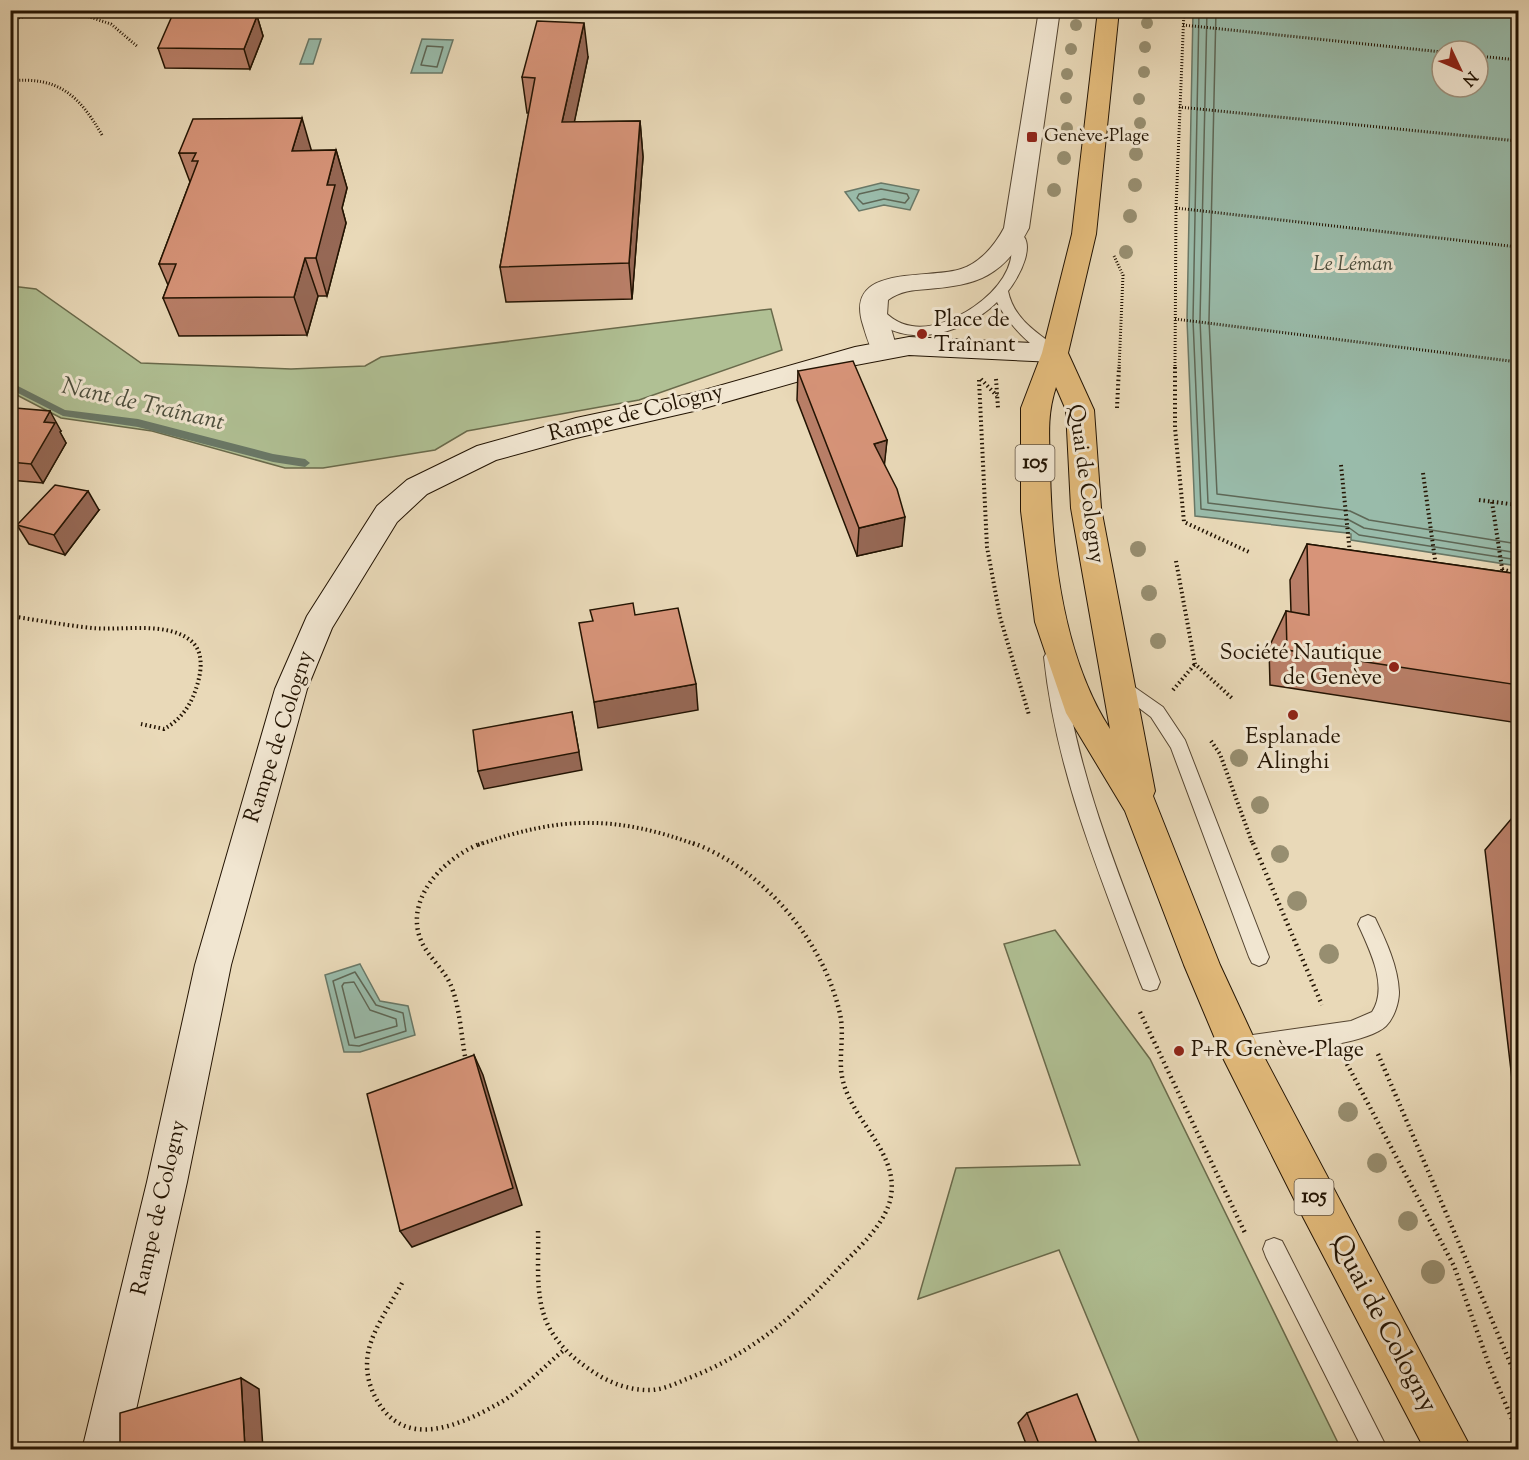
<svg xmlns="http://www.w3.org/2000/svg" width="1529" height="1460" font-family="'Sorts Mill Goudy',serif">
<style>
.green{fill:#b0c094;stroke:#696a4b;stroke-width:1.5}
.water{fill:#9ba;stroke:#697867;stroke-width:1.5;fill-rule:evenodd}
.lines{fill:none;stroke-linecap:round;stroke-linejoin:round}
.shore{stroke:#5e6756;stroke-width:1.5}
.stream{fill:#697867;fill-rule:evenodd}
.lane-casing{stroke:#544430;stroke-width:2}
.street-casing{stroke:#544430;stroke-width:2}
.secondary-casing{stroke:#221302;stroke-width:2}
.primary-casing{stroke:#221302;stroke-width:2}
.path-far2{stroke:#221302;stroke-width:3;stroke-dasharray:1 2;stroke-linecap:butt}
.path-far1{stroke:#221302;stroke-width:4;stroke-dasharray:1.5 3;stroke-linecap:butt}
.path{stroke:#221302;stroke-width:4.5;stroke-dasharray:1.5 4;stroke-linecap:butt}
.lane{fill:#f1e6d1;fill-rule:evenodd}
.street{fill:#f1e6d1;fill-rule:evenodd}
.secondary{fill:#f1e6d1;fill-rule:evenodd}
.primary{fill:#e4bc7c;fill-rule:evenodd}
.tree{fill:#978e70}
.wall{fill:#b97f68;stroke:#221302;stroke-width:1.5}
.shaded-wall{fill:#966855;stroke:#221302;stroke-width:1.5}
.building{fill:#d79479;stroke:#221302;stroke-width:1.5}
.poi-dot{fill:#8f2418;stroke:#f1e6d1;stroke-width:2}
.labels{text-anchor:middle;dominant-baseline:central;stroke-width:6;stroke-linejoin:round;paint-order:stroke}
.far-poi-label{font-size:18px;fill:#221302;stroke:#f1e6d1;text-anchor:start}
.far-water-label{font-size:20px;font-style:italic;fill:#4c4e3d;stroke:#f1e6d1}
.shield{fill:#f1e6d1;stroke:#605240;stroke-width:1.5}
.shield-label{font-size:21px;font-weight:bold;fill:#221302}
.poi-label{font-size:22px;fill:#221302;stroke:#f1e6d1;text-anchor:start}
.street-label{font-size:22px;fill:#221302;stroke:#f1e6d1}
.water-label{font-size:24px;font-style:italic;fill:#4c4e3d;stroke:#f1e6d1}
.near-street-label{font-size:27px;fill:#221302;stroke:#f1e6d1}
</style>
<rect width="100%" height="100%" fill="#e9d9b8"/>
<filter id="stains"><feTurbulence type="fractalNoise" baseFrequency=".00333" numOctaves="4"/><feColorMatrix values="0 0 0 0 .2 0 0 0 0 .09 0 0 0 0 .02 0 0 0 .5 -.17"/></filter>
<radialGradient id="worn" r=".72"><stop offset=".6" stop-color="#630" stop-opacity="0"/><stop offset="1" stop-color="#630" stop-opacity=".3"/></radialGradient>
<g class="green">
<path d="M11,286L36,289L141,363L291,369L365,366L381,357L771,309L782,350L639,400L467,431L435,450L323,468H285L152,431L61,418L11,392Z"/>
<path d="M1055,930L1150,1059L1341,1449H1142L1059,1250L918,1299L956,1168L1080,1165L1004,944Z"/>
</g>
<g class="water">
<path d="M1193,11H1518V566L1351,540V534L1347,533L1195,516L1187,320ZM1442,51H1478V87H1442Z"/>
<path d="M309,39H321L313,64H300Z"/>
<path d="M422,39L453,40L442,73H411Z"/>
<path d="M881,183L919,190L910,210L884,205L859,211L845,192Z"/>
<path d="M360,964L380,1001L408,1006L415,1035L360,1052H344L325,975Z"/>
</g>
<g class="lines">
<g class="shore">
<path d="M1199,10L1193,320L1201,509L1348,527L1359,535L1518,560"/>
<path d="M1207,10L1200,320L1208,503L1349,520L1364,528L1518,553"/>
<path d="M1216,10L1209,320L1217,494L1350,511L1369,520L1518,544"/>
<path d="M427,46L443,47L437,67L421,65Z"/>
<path d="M881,189L907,194L909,198L905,203L884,199L863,204L857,198L859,194Z"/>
<path d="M355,972L376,1005L403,1013L406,1031L359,1046L349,1045L333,981Z"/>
<path d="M354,982L370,1010L396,1019L397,1026L355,1038L342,986L344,983Z"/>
</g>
<path class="stream" d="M10,382L65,410L138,419L273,454L305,459L310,463L305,467L273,462L138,427L63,416L10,389Z"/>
<g class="lane-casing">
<g id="lane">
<path d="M1015,231C1041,238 1018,279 1008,291C1014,320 1038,333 1060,350L1062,353L1060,356C1041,362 1004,319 997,302C963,336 896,353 865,308L867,305H877C888,315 896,324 912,326C952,333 1029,280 1008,235Z"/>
<path d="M1053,650L1059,652L1062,657C1075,772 1119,875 1160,982L1157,989L1150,991L1143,989L1140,982C1100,875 1056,772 1044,657L1047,652Z"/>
<path d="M1120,677L1163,707L1185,740L1269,957L1266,963L1259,966L1252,963L1249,957L1171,748L1151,717L1114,689L1111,684L1114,679Z"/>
<path d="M1368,915L1375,918C1386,941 1398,966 1399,992C1399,1003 1394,1018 1386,1026C1364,1047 1271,1052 1238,1057L1231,1054L1228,1047L1231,1040L1238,1037L1351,1021L1372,1012C1389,986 1369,949 1358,924L1361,918Z"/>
<path d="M1274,1238L1282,1241L1388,1450H1363L1266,1257L1263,1249L1266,1241Z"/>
</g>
</g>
<g class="street-casing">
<path id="street" d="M1039,10H1060L1029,228C1004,276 978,285 928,289C913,290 900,291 888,300L887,315L897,349L893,355L884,358L875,355C869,346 866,335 863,325C843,263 930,280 961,269C980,263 995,245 1004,228Z"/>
</g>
<g class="secondary-casing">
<path id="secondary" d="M909,337L1055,344L1064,347L1068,353L1064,359L1055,362L909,355L856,365L694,411L576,438L496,460L427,494L397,522L332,628L307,689L231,965L187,1182L127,1450H82L147,1182L195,965L275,689L307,616L377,506L407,480L477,446L576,418L694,393L855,347Z"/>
</g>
<g class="primary-casing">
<path id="primary" d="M1098,10H1119L1096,234L1068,353L1094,410L1101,508L1155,791L1153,796L1220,965L1252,1034L1472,1450H1425L1303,1217L1224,1060L1184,965L1125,811L1066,713L1035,622L1021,511V408L1042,353L1072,234ZM1056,387L1066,410L1071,508L1110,729C1063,656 1051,550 1050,464C1049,436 1047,414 1056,387Z"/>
</g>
<g class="path-far2">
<path d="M68,10L111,24L138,47"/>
<path d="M10,20L50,10"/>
<path d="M1183,25L1442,52"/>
<path d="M1478,56L1518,60"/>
<path d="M10,81C58,76 79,95 102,135"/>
<path d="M1179,107L1518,141"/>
<path d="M1176,208L1518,247"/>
<path d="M1114,256L1123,275L1119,369"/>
<path d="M1175,319L1518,362"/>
<path d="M1175,369L1176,208L1184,10"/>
</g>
<g class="path-far1">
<path d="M1175,367V428L1184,522L1249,552"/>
<path d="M981,379L997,396"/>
<path d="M996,379L998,408"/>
<path d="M979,380L987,547L1000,617L1029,715"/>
<path d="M1117,408L1119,367"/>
<path d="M1341,465L1350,554"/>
<path d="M1423,473L1436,567"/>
<path d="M1479,500L1518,505"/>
<path d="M1492,502L1503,575"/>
<path d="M1176,561L1195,664L1233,699"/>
<path d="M1502,569L1518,574"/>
<path d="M10,616C37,620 64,625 92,628C122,631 165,621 190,640C202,649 202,665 199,678C194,700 184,718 164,729L141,724"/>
<path d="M1173,690L1195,664"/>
<path d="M1211,741L1220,754L1253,845"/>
<path d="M478,845C561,816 615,815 697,845"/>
</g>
<g class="path">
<path d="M1253,843L1322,1005"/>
<path d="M1140,1012L1246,1235"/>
<path d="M1378,1054L1518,1381"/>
<path d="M465,1056C461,1034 460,1010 452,988C445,969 427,957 420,938C405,896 447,856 482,843"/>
<path d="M1347,1064L1454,1266L1489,1365L1518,1433"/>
<path d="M538,1231C539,1260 535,1291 545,1318C553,1340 570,1356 589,1369C607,1382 629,1391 652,1390C665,1389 677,1383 689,1378C748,1355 795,1317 837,1270C856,1250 886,1225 891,1196C899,1148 843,1115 841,1068C840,1050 844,1032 840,1014C824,941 763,869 693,843"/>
<path d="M402,1283C390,1306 373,1328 368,1353C365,1371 369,1387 378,1402C406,1449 458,1426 496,1405C521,1392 542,1368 564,1350"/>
</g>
<use href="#lane" class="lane"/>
<use href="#street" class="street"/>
<use href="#secondary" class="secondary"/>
<use href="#primary" class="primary"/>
</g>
<g class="tree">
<circle cx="1147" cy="23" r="6"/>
<circle cx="1076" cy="25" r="6"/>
<circle cx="1145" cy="47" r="6"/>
<circle cx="1071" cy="49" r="6"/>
<circle cx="1144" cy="72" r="6"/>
<circle cx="1067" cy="74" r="6"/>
<circle cx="1066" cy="98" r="6"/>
<circle cx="1139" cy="99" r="6"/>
<circle cx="1140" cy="123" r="6"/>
<circle cx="1067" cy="128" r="6"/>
<circle cx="1136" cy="154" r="7"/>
<circle cx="1064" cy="158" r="7"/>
<circle cx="1135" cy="185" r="7"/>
<circle cx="1054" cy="190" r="7"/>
<circle cx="1130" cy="216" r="7"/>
<circle cx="1126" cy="252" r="7"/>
<circle cx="1138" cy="549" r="8"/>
<circle cx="1149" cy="593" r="8"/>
<circle cx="1158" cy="641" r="8"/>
<circle cx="1239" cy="758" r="9"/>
<circle cx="1260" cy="805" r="9"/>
<circle cx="1280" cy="854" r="9"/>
<circle cx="1297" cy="901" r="10"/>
<circle cx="1329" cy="954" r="10"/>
<circle cx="1348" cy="1112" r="10"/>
<circle cx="1377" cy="1163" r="10"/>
<circle cx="1408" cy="1221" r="10"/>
<circle cx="1433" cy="1272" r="12"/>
</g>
<g class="wall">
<path d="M257,16L263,36L250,69L165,68L158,48Z"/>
<path d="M588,57L574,122L640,121L643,157L632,299L506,302L500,267L529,113H527L522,77Z"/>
<path d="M336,150L347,188L342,208L346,223L327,296H318L307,335L179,336L163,298L168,285L159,264L190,182L179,153Z"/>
<path d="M798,371L887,440L884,464L902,546L857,556L797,400Z"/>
<path d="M10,415L61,431L60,432L66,443L43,483L10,480Z"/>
<path d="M99,510L65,555L29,544L17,525Z"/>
<path d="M1307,544L1518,574V723L1270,685L1269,647L1286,611L1291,612L1290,580Z"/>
<path d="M1512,818L1518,819V1130L1485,850Z"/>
<path d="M1027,1413L1099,1449H1028L1018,1423Z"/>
</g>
<g class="shaded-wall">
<path d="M257,16L263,36L250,69L244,49Z"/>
<path d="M584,23L588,57L567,157L562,122Z"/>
<path d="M302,118L313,156L292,151Z"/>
<path d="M640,121L643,157L632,299L629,263Z"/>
<path d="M336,150L347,188L342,208L346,223L327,296L316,258L327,185Z"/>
<path d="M305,258L318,296L307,335L294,297Z"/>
<path d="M50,411L61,431L60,432L66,443L43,483L31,464L44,422Z"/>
<path d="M887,440L884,469L874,444Z"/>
<path d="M88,491L99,510L65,555L54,535Z"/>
<path d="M905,517L902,546L857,556L859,528Z"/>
<path d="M696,684L698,710L598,728L594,702Z"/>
<path d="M572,712L582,770L484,789L478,771Z"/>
<path d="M474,1055L483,1075L522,1205L412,1247L400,1231Z"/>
<path d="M241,1378L259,1389L263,1449H245Z"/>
</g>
<g class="building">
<path d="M172,16H257L244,49L158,48Z"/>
<path d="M537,21L584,23L562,122L640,121L629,263L500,267L535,78L522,77Z"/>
<path d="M302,118L292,151L336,150L327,185H335L316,258H305L294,297L163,298L176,264H159L198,161H192L196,153H179L193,119Z"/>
<path d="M853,361L887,440L874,444L897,489L905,517L859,528L798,371Z"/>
<path d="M15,408L50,411L44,422L55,423L31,464L10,462V415Z"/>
<path d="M55,485L88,491L54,535L17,525Z"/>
<path d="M1307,544L1518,574V685L1287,650L1286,611L1309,615Z"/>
<path d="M633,603L635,615L678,608L696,684L594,702L579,623L593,621L590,610Z"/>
<path d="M572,712L579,752L478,771L473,730Z"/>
<path d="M1512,818L1518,819V866Z"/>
<path d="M474,1055L513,1188L400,1231L367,1094Z"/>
<path d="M241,1378L245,1449H120V1413Z"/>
<path d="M1077,1394L1099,1449H1041L1027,1413Z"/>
</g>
<g class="poi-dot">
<rect x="1026" y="131" width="12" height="12" rx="3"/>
<circle cx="922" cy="334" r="6"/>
<circle cx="1394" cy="667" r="6"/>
<circle cx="1293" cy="715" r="6"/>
<circle cx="1179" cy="1051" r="6"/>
</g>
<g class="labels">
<g class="far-poi-label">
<text x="1044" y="137">Genève-Plage</text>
</g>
<g class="far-water-label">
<text x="1353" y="265">Le Léman</text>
</g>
<g class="shield">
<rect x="1015.5" y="445" width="39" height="36" rx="4.5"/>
<rect x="1294.5" y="1179" width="39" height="36" rx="4.5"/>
</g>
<g class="shield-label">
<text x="1035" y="463">105</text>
<text x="1314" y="1197">105</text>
</g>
<g class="poi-label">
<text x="934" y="321">Place de<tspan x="934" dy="25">Traînant</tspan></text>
<text x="1382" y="654" text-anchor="end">Société Nautique<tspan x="1382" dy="25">de Genève</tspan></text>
<text x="1293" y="738" text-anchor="middle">Esplanade<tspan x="1293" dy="25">Alinghi</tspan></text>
<text x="1191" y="1051">P+R Genève-Plage</text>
</g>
<g class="street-label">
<text transform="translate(636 414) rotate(-14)">Rampe de Cologny</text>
<text transform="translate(1085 484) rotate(82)">Quai de Cologny</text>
<text transform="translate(280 737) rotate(-72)">Rampe de Cologny</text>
<text transform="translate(160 1208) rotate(-77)">Rampe de Cologny</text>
</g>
<g class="water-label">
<text transform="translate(143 405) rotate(13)">Nant de Traînant</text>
</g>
<g class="near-street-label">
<text transform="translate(1383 1324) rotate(62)">Quai de Cologny</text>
</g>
</g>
<rect width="1529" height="1460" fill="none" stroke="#e9d9b8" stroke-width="36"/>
<rect x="12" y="12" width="1505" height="1436" fill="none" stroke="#221302" stroke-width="3"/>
<rect x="18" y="18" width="1493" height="1424" fill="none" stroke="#221302" stroke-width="1.5"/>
<g transform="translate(1460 69) rotate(134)"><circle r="28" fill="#f1e6d1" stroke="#9e927e" stroke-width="1.5"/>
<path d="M0-4.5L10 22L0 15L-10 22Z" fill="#8f2418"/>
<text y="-9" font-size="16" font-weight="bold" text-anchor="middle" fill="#221302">N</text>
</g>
<rect width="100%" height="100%" filter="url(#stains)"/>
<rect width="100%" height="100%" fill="url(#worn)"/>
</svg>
